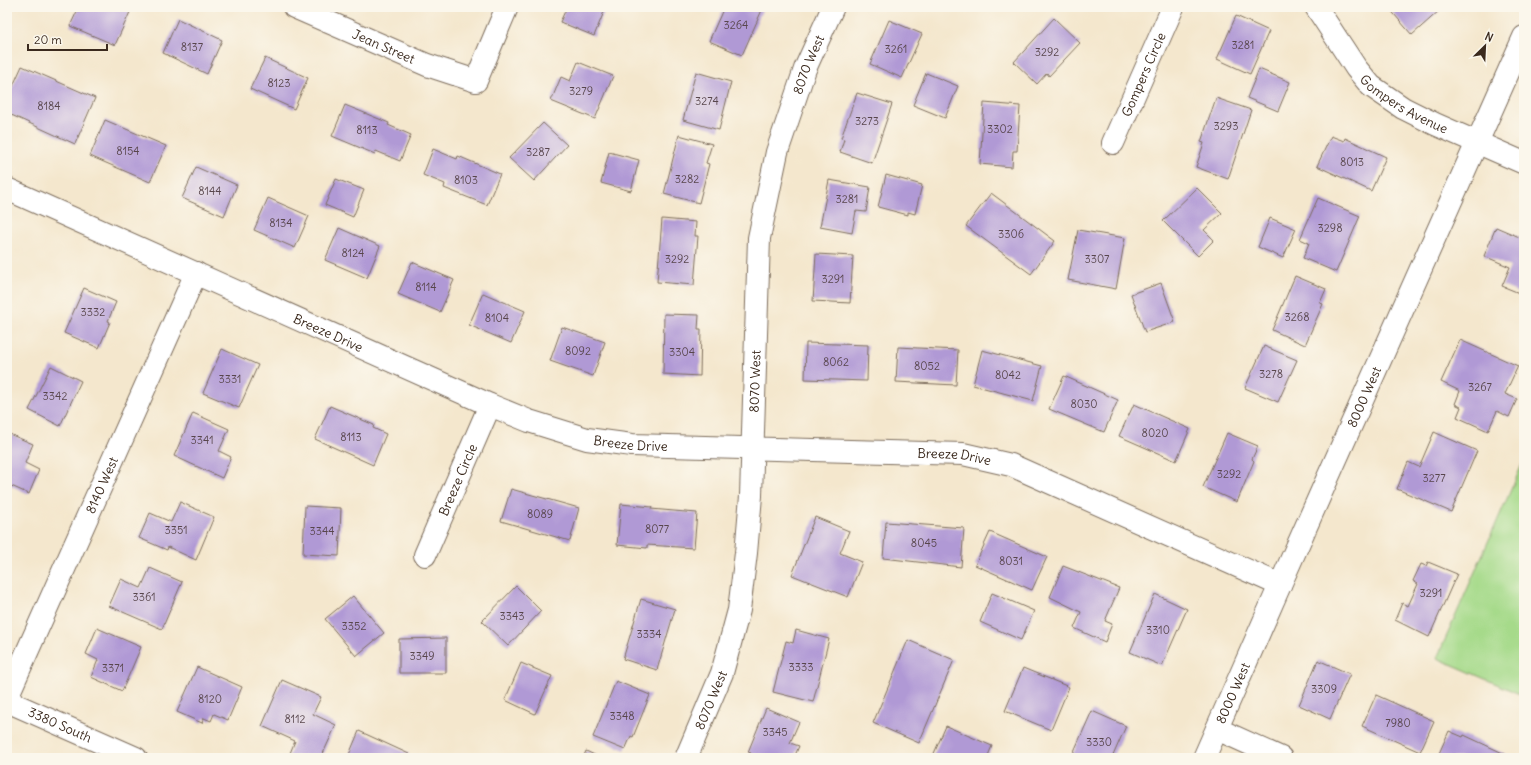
<svg xmlns="http://www.w3.org/2000/svg" width="1531" height="765" font-family="Delius,sans-serif">
<style>
.green{fill:#a6da8a;stroke:#708254}
.building{fill:#b099d5}
.lines{fill:none;stroke-linecap:round;stroke-linejoin:round}
.minor-casing{stroke:#7c6c5b;stroke-width:24}
.minor{stroke:#fff;stroke-width:22}
.labels{text-anchor:middle;dominant-baseline:central;stroke-width:3.5;stroke-linejoin:round;paint-order:stroke}
.number-label{font-size:11px;fill:#58464c}
.street-label{font-size:13px;fill:#3b2a1e;stroke:#fbf7ec}
</style>
<rect width="100%" height="100%" fill="#fbf7ec"/>
<filter id="ink" filterUnits="userSpaceOnUse"><feTurbulence type="fractalNoise" baseFrequency=".025" numOctaves="2"/><feDisplacementMap in="SourceGraphic" scale="8" xChannelSelector="R" yChannelSelector="G"/><feConvolveMatrix kernelMatrix="1 2 1 2 8 2 1 2 1" color-interpolation-filters="sRGB"/></filter>
<filter id="wash" filterUnits="userSpaceOnUse"><feTurbulence type="fractalNoise" baseFrequency=".012" numOctaves="4" result="noise"/><feDisplacementMap in="SourceGraphic" scale="16" xChannelSelector="R" yChannelSelector="G"/><feGaussianBlur stdDeviation="0.9" result="paint"/><feColorMatrix in="noise" values="0 0 0 0 0 0 0 0 0 0 0 0 0 0 0 0 0 1.4 0 .05"/><feComposite in="paint" operator="in"/></filter>
<g filter="url(#wash)">
<rect width="100%" height="100%" fill="#f4e7cd"/>
<path class="green" d="M1524,460V696L1437,658Z"/>
<g id="blocks">
<g class="building">
<path d="M79,7H119L130,12L115,45L70,26Z"/>
<path d="M567,7H606L594,36L560,22Z"/>
<path d="M724,7H755L762,10L742,55L709,41Z"/>
<path d="M1388,7H1437L1440,10L1412,35Z"/>
<path d="M1236,16L1269,31L1250,74L1217,59Z"/>
<path d="M1054,18L1080,43L1049,76L1047,73L1037,84L1014,62Z"/>
<path d="M178,19L222,40L207,74L163,53Z"/>
<path d="M889,20L922,34L902,78L870,64Z"/>
<path d="M265,58L308,78L294,109L250,89Z"/>
<path d="M578,62L613,76L595,119L551,101L561,77L570,81Z"/>
<path d="M22,66L95,98L75,144L7,113V99Z"/>
<path d="M1259,69L1290,82L1278,111L1247,98Z"/>
<path d="M696,72L731,82L719,130L683,120Z"/>
<path d="M926,73L958,86L945,118L913,105Z"/>
<path d="M857,93L892,104L872,163L840,152L844,139L841,138Z"/>
<path d="M1216,98L1251,110L1228,179L1196,167L1204,143L1201,142Z"/>
<path d="M984,103L1020,106L1017,151H1013L1012,167L980,164Z"/>
<path d="M345,105L389,123L388,125L411,135L400,161L376,151L375,154L332,136Z"/>
<path d="M105,120L166,146L150,182L90,156Z"/>
<path d="M543,123L567,145L534,181L509,158Z"/>
<path d="M679,135L712,144L706,163L709,164L699,203L664,194Z"/>
<path d="M1331,136L1344,141L1345,138L1386,157L1371,191L1317,166Z"/>
<path d="M433,149L457,159L458,156L500,174L487,205L444,188L445,184L423,175Z"/>
<path d="M609,152L639,160L631,191L601,183Z"/>
<path d="M196,167L237,185L224,216L182,198Z"/>
<path d="M886,175L922,185L915,214L908,212V215L878,207Z"/>
<path d="M336,179L364,190L353,217L325,205Z"/>
<path d="M829,180L870,187L866,212L856,211L852,233L820,227Z"/>
<path d="M1197,188L1222,213L1204,230L1214,240L1198,256L1163,221Z"/>
<path d="M991,193L1055,241L1031,274L966,226Z"/>
<path d="M268,198L309,216L295,248L254,230Z"/>
<path d="M1318,198L1360,216L1336,272L1303,258L1309,243L1300,239Z"/>
<path d="M1270,218L1296,229L1283,258L1258,247Z"/>
<path d="M662,219L696,222L695,236H698L694,285L657,282Z"/>
<path d="M1496,227L1524,239V295L1502,286L1510,267L1484,256Z"/>
<path d="M339,228L380,246L367,278L325,260Z"/>
<path d="M1078,230L1125,238L1116,289L1068,280Z"/>
<path d="M816,254L853,256L850,303L813,301Z"/>
<path d="M412,262L454,280L440,312L398,294Z"/>
<path d="M1295,276L1326,289L1320,303L1323,304L1305,345L1272,330Z"/>
<path d="M1161,283L1175,322L1145,332L1131,294Z"/>
<path d="M84,288L116,302L108,321L110,322L99,348L64,333Z"/>
<path d="M483,293L525,311L511,343L469,325Z"/>
<path d="M664,314L699,315L698,329H701L700,376L663,374Z"/>
<path d="M562,327L605,342L593,376L550,361Z"/>
<path d="M1460,340L1518,366L1505,394L1517,399L1509,417L1497,411L1488,431L1457,417L1461,407L1455,404L1460,391L1441,382Z"/>
<path d="M806,343L868,345L867,381L805,379Z"/>
<path d="M1264,346L1297,360L1278,402L1245,388Z"/>
<path d="M898,347L958,350L956,385L896,382Z"/>
<path d="M222,349L258,365L239,408L203,393Z"/>
<path d="M982,350L1042,366L1033,401L973,385Z"/>
<path d="M51,366L81,381L60,426L29,410Z"/>
<path d="M1064,376L1118,400L1104,432L1049,409Z"/>
<path d="M1134,404L1190,429L1176,461L1119,436Z"/>
<path d="M330,406L374,425L373,428L386,434L373,465L315,439Z"/>
<path d="M193,413L229,429L219,451L231,457L222,478L174,456Z"/>
<path d="M1434,432L1477,451L1451,512L1397,489L1408,462L1419,467Z"/>
<path d="M7,433L33,444L25,463L39,470L29,494L7,484Z"/>
<path d="M1227,433L1258,446L1252,459L1254,461L1237,502L1203,487Z"/>
<path d="M511,489L579,508L570,541L501,521Z"/>
<path d="M180,502L214,517L196,560L168,547L167,550L139,538L150,513L171,522Z"/>
<path d="M621,504L652,507L651,509L697,513L694,548L647,545V548L617,545Z"/>
<path d="M305,506L341,508L339,556L303,554Z"/>
<path d="M815,517L849,531L840,553L862,562L848,597L792,575Z"/>
<path d="M886,522L964,528L961,567L883,558Z"/>
<path d="M990,532L1047,557L1032,590L975,565Z"/>
<path d="M1428,562L1457,574L1429,637L1395,620L1402,603L1408,606L1418,584L1413,581L1421,564L1426,566Z"/>
<path d="M1063,566L1119,588L1105,621L1112,624L1105,642L1074,628L1081,612L1050,597Z"/>
<path d="M150,568L182,582L162,629L109,606L121,579L141,588Z"/>
<path d="M516,586L541,611L508,646L482,621Z"/>
<path d="M992,593L1034,611L1021,640L980,622Z"/>
<path d="M1155,594L1187,609L1162,666L1130,652Z"/>
<path d="M353,596L384,633L356,656L325,619Z"/>
<path d="M641,599L675,609L657,670L623,659Z"/>
<path d="M97,628L141,647L122,691L91,677L98,660L86,654Z"/>
<path d="M796,630L829,639L813,702L773,692L786,641L793,643Z"/>
<path d="M446,638V673H399V639Z"/>
<path d="M908,640L954,660L919,743L873,723Z"/>
<path d="M1318,660L1350,674L1330,719L1299,705Z"/>
<path d="M521,663L552,676L535,714L505,700Z"/>
<path d="M197,667L242,687L228,720L214,714L211,721L204,718L202,723L177,712Z"/>
<path d="M1023,668L1069,687L1051,730L1005,711Z"/>
<path d="M282,680L321,697L313,714L336,725L321,758H288L295,741L262,726Z"/>
<path d="M616,681L650,695L633,737L631,736L625,750L593,737Z"/>
<path d="M1376,695L1434,721L1420,752L1362,726Z"/>
<path d="M766,708L799,722L790,743L799,746L794,758H749L751,753L748,752Z"/>
<path d="M1092,711L1126,726L1112,758H1071Z"/>
<path d="M946,726L992,746L987,758H932Z"/>
<path d="M359,731L409,754L407,758H343L344,756L348,757Z"/>
<path d="M1449,731L1463,737L1464,735L1507,755L1506,758H1437Z"/>
<path d="M586,751L601,758H583Z"/>
</g>
</g>
</g>
<g filter="url(#ink)">
<use href="#blocks" fill-opacity="0" stroke="#7c6c5b" stroke-width="1"/>
<g class="lines">
<g class="minor-casing">
<g id="minor">
<path id="s1" d="M294,7L427,65L476,81L507,7"/>
<path id="s2" d="M1316,7L1356,68L1371,86L1403,108L1435,124L1524,163"/>
<path id="s3" d="M1113,143L1173,7"/>
<path id="s4" d="M7,189L490,405L529,421L587,439L632,445L963,454L1011,465L1280,585"/>
<path id="s5" d="M425,555L490,405"/>
<path id="s6" d="M7,697L196,273"/>
<path id="s7" d="M7,701L136,758"/>
<path d="M1217,729L1281,758"/>
<path id="s8" d="M686,758L722,673L739,610L746,553L751,496L759,238L777,152L805,69L833,7"/>
<path id="s9" d="M1204,758L1280,585L1524,37"/>
</g>
</g>
<use href="#minor" class="minor"/>
</g>
</g>
<g class="labels">
<g class="number-label">
<text x="736" y="25">3264</text>
<text x="1243" y="45">3281</text>
<text x="192" y="47">8137</text>
<text x="896" y="49">3261</text>
<text x="1047" y="52">3292</text>
<text x="279" y="83">8123</text>
<text x="581" y="91">3279</text>
<text x="707" y="101">3274</text>
<text x="49" y="106">8184</text>
<text x="867" y="121">3273</text>
<text x="1226" y="126">3293</text>
<text x="1000" y="129">3302</text>
<text x="367" y="130">8113</text>
<text x="128" y="151">8154</text>
<text x="538" y="152">3287</text>
<text x="1352" y="162">8013</text>
<text x="687" y="179">3282</text>
<text x="466" y="180">8103</text>
<text x="210" y="191">8144</text>
<text x="847" y="199">3281</text>
<text x="281" y="223">8134</text>
<text x="1330" y="228">3298</text>
<text x="1011" y="234">3306</text>
<text x="353" y="253">8124</text>
<text x="677" y="259">3292</text>
<text x="1097" y="259">3307</text>
<text x="833" y="279">3291</text>
<text x="426" y="287">8114</text>
<text x="93" y="312">3332</text>
<text x="1297" y="317">3268</text>
<text x="497" y="318">8104</text>
<text x="578" y="351">8092</text>
<text x="682" y="352">3304</text>
<text x="836" y="362">8062</text>
<text x="927" y="366">8052</text>
<text x="1271" y="374">3278</text>
<text x="1008" y="375">8042</text>
<text x="230" y="379">3331</text>
<text x="1480" y="387">3267</text>
<text x="55" y="396">3342</text>
<text x="1084" y="404">8030</text>
<text x="1155" y="433">8020</text>
<text x="351" y="437">8113</text>
<text x="202" y="440">3341</text>
<text x="1229" y="474">3292</text>
<text x="1434" y="478">3277</text>
<text x="540" y="514">8089</text>
<text x="657" y="529">8077</text>
<text x="176" y="530">3351</text>
<text x="322" y="531">3344</text>
<text x="924" y="543">8045</text>
<text x="1011" y="561">8031</text>
<text x="1431" y="593">3291</text>
<text x="144" y="597">3361</text>
<text x="512" y="616">3343</text>
<text x="354" y="626">3352</text>
<text x="1158" y="630">3310</text>
<text x="649" y="634">3334</text>
<text x="422" y="656">3349</text>
<text x="801" y="667">3333</text>
<text x="113" y="668">3371</text>
<text x="1324" y="689">3309</text>
<text x="210" y="699">8120</text>
<text x="622" y="716">3348</text>
<text x="295" y="719">8112</text>
<text x="1398" y="723">7980</text>
<text x="775" y="732">3345</text>
<text x="1099" y="742">3330</text>
</g>
<g class="street-label">
<text stroke="none"><textPath href="#s1" startOffset="98">Jean Street</textPath></text>
<text stroke="none"><textPath href="#s8" startOffset="711">8070 West</textPath></text>
<text stroke="none"><textPath href="#s3" startOffset="75">Gompers Circle</textPath></text>
<text stroke="none"><textPath href="#s2" startOffset="134">Gompers Avenue</textPath></text>
<text stroke="none"><textPath href="#s4" startOffset="352">Breeze Drive</textPath></text>
<text stroke="none"><textPath href="#s8" startOffset="387">8070 West</textPath></text>
<text stroke="none"><textPath href="#s9" startOffset="395">8000 West</textPath></text>
<text stroke="none"><textPath href="#s4" startOffset="676">Breeze Drive</textPath></text>
<text stroke="none"><textPath href="#s4" startOffset="1000">Breeze Drive</textPath></text>
<text stroke="none"><textPath href="#s5" startOffset="82">Breeze Circle</textPath></text>
<text stroke="none"><textPath href="#s6" startOffset="232">8140 West</textPath></text>
<text stroke="none"><textPath href="#s9" startOffset="71">8000 West</textPath></text>
<text stroke="none"><textPath href="#s8" startOffset="63">8070 West</textPath></text>
<text stroke="none"><textPath href="#s7" startOffset="58">3380 South</textPath></text>
</g>
</g>
<rect width="1531" height="765" fill="none" stroke="#fbf7ec" stroke-width="24"/>
<g transform="translate(1485 46) rotate(24)" stroke="#fbf7ec" stroke-width="3" paint-order="stroke">
<path d="M0-3L7 15L0 10L-7 15Z" fill="#3b2a1e"/>
<text y="-6" font-size="11" font-weight="bold" text-anchor="middle" fill="#3b2a1e">N</text>
</g>
<path d="M28 44v6h79v-6" fill="none" stroke="#3b2a1e" stroke-width="2"/>
<text x="34" y="44" font-size="12" fill="#3b2a1e" stroke="#fbf7ec" stroke-width="3" paint-order="stroke">20 m</text>
</svg>
